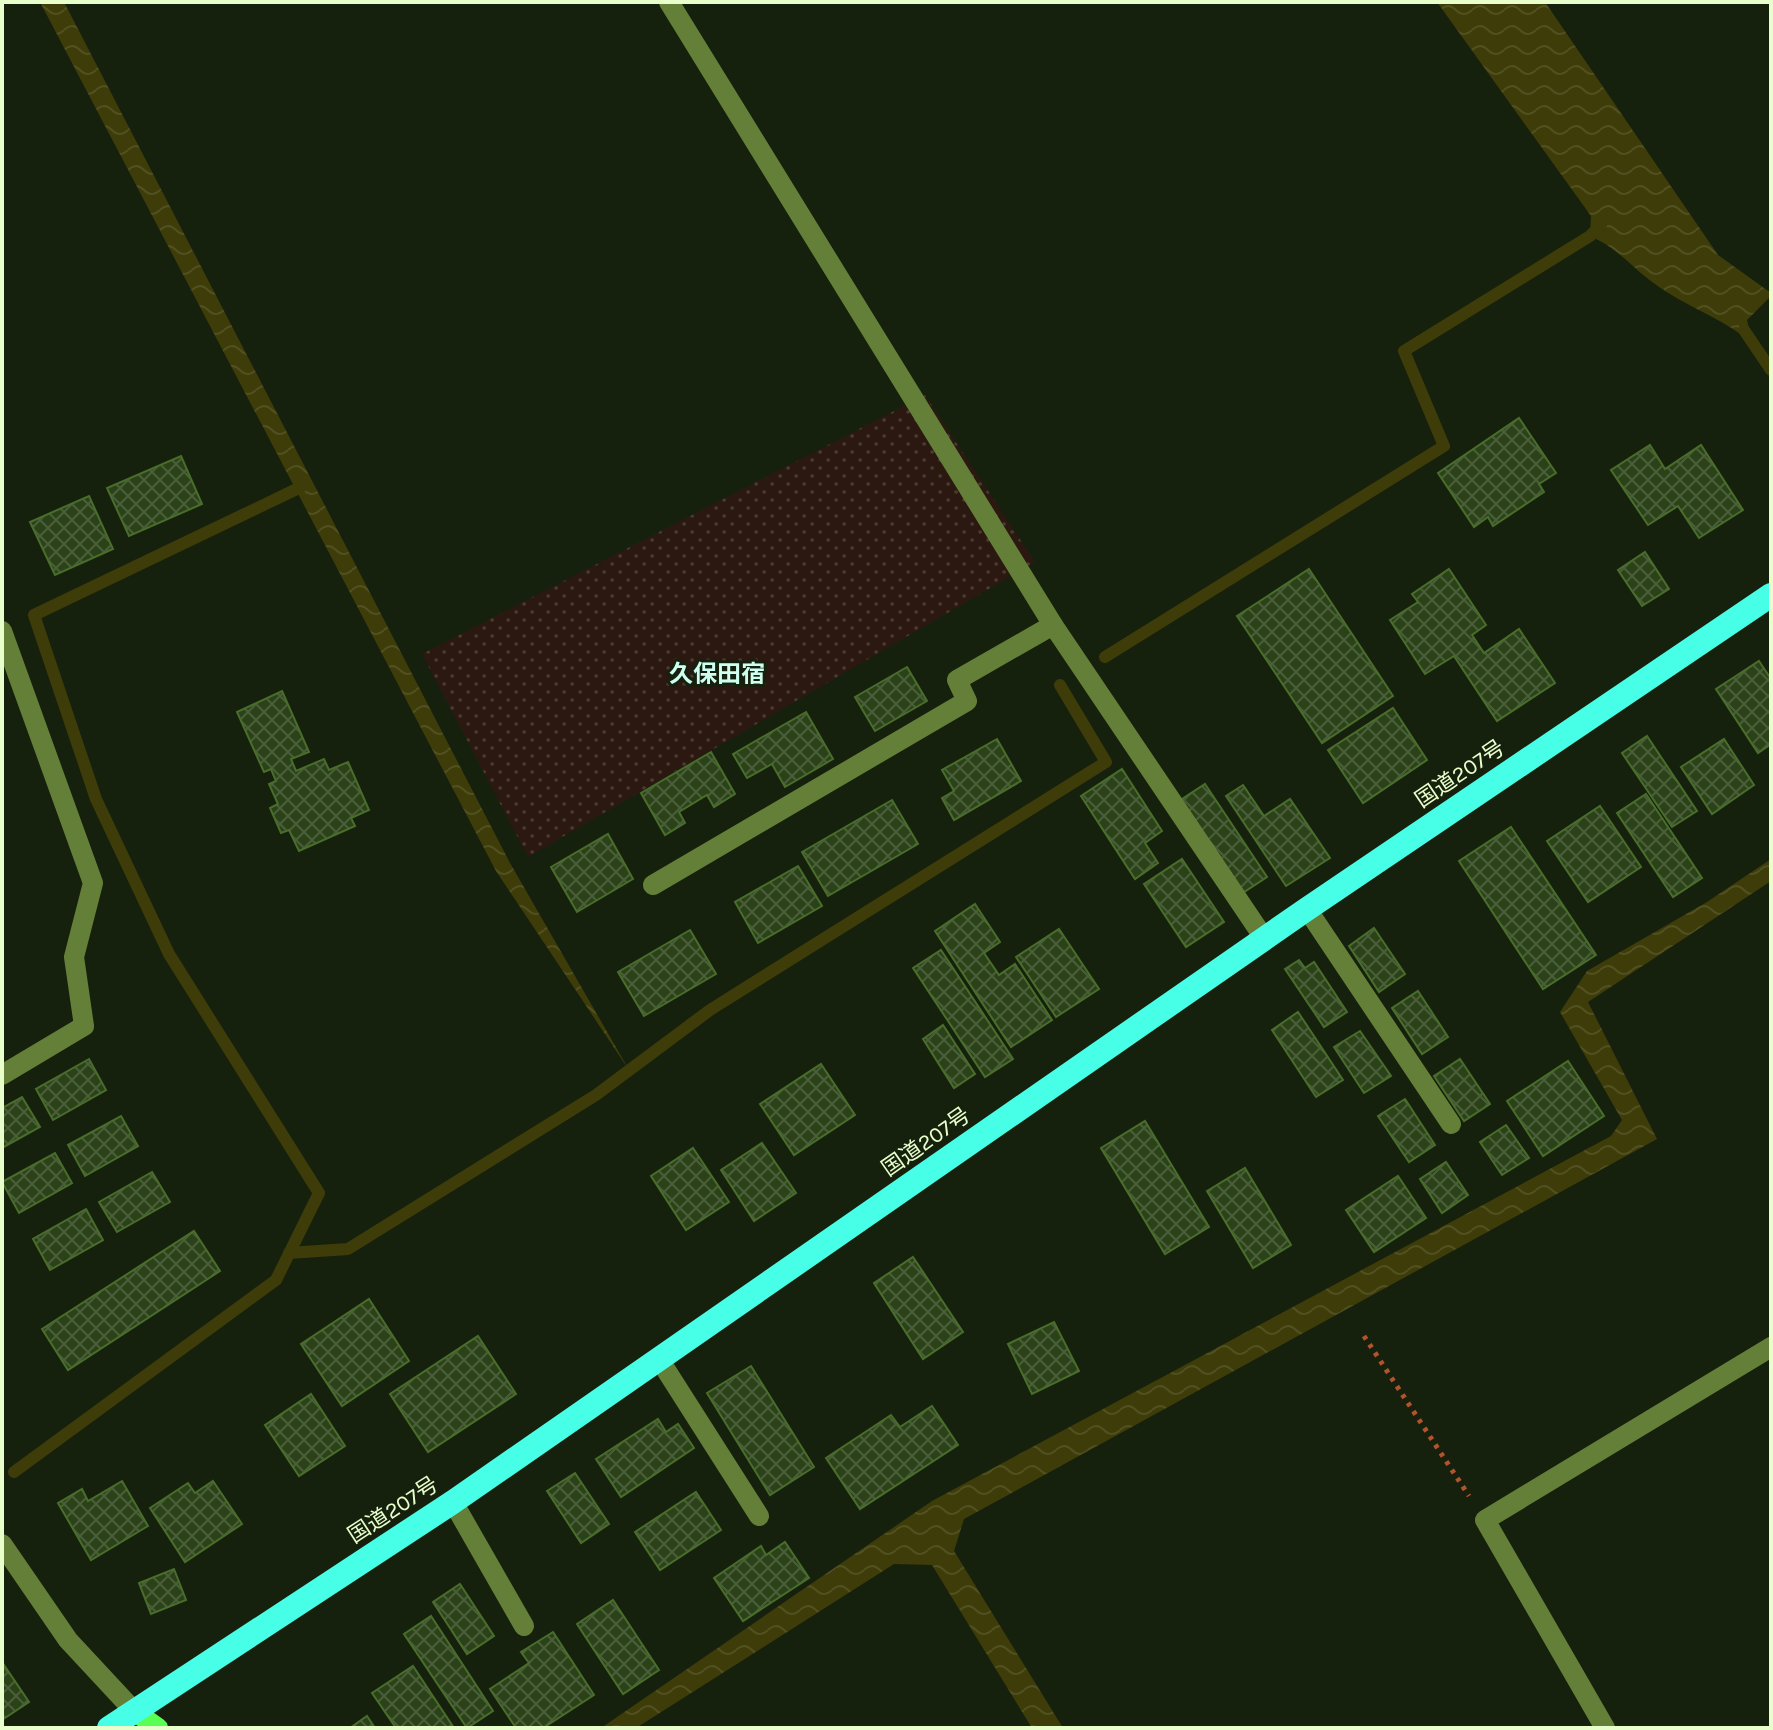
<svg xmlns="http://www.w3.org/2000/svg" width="1773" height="1730" font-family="Karla,'Noto Sans JP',sans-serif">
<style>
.grass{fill:url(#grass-dots)}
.water{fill:url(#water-waves)}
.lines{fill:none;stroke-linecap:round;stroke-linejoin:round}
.stream{stroke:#3e3c09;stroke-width:12}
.building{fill:url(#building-cross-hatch);stroke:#496e2b;stroke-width:2}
.path{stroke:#b2532d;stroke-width:5;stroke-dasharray:4 6;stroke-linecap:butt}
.minor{stroke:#648038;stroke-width:20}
.major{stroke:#59ff53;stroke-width:20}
.highway{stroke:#47ffe6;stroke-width:24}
.labels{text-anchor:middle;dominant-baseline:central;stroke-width:6;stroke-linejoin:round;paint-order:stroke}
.street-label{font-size:22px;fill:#e8ffcc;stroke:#16210d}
.neighbourhood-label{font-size:24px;font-weight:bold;fill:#cefff1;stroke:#16210d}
</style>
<defs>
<pattern id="grass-dots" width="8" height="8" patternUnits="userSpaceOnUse" patternTransform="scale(2)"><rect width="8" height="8" fill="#2b1810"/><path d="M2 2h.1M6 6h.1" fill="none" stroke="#4a3b32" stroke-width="1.8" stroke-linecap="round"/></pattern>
<pattern id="water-waves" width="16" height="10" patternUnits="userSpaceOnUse" patternTransform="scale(2)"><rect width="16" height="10" fill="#3e3c09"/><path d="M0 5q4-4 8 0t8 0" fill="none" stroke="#515020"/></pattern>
<pattern id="building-cross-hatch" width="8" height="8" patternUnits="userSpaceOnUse" patternTransform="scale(2)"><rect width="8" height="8" fill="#2b4219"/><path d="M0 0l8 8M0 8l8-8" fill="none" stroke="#4a5e39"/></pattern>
</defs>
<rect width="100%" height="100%" fill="#16210d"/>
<path class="grass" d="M925,395L1035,562L528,857L422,654Z"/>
<g class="water">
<path d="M40,2H64L510,863L629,1070L496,871Z"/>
<path d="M1437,2H1545L1718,255L1771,293V296L1747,320L1752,343C1723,318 1686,307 1655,284C1631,267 1618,248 1590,236L1591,216Z"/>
<path d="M1771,859V881L1588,1002L1657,1139L964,1519L954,1551L1063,1728H1032L932,1565L894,1564L636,1728H601L932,1501L1611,1136L1622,1120L1560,1012L1587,971L1707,902Z"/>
</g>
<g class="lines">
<g class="stream">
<path d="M1744,330L1771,370"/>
<path d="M1105,657L1444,446L1404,351L1590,236L1601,225"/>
<path d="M289,1253L348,1249L596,1095L710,1010L1106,762L1060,685"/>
<path d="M14,1472L276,1280L319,1193L169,954L96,799L34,615L301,487"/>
</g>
</g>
<g class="building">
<path d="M1519,418L1556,473L1539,484L1544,492L1493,526L1488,517L1474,527L1438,473Z"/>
<path d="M1650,445L1665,469L1701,445L1743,510L1699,538L1678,506L1648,525L1611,470Z"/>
<path d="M181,456L202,504L129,536L107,488Z"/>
<path d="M89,496L113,549L55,575L30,522Z"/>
<path d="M1645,552L1669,589L1642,606L1618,570Z"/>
<path d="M1309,569L1393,696L1322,743L1237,616Z"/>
<path d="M1449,569L1486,625L1472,635L1484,653L1519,629L1555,683L1497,721L1454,656L1425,674L1390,620L1418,602L1412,594Z"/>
<path d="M1759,661L1771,679V744L1758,753L1716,689Z"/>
<path d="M907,667L927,701L875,731L855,697Z"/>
<path d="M282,691L309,752L291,759L296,771L324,759L329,770L348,762L369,810L351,818L355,826L299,851L289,830L281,833L270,808L278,804L269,784L276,781L271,769L264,772L237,712Z"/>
<path d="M1393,708L1427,760L1363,803L1328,750Z"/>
<path d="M806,712L833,759L785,787L772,764L747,778L733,754Z"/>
<path d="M1647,736L1697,811L1672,827L1622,753Z"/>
<path d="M997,739L1021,781L954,820L942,798L954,791L942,770Z"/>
<path d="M1724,739L1754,785L1712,814L1681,767Z"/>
<path d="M711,752L735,794L714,807L707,795L679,812L685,823L665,835L641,793Z"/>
<path d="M1122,769L1162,831L1145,843L1158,863L1135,879L1081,796Z"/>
<path d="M1205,784L1267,877L1241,894L1179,801Z"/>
<path d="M1243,785L1264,816L1290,799L1330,858L1286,886L1226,796Z"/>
<path d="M1646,794L1702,878L1673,897L1617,813Z"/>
<path d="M892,800L918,844L828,896L802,852Z"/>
<path d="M1600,806L1641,867L1588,902L1547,841Z"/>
<path d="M1511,827L1596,955L1543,989L1459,861Z"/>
<path d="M608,834L633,879L577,912L551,867Z"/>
<path d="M1182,859L1224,922L1186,947L1144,884Z"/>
<path d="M798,866L822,906L758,943L735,902Z"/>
<path d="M975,904L1000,942L984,953L999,975L1015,964L1052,1020L1011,1047L935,931Z"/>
<path d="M1374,928L1405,974L1379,992L1349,946Z"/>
<path d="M1059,929L1099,989L1056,1017L1016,957Z"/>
<path d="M690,930L716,974L644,1016L618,972Z"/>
<path d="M941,950L1013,1059L985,1077L913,968Z"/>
<path d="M1299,960L1305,968L1314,962L1347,1012L1324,1027L1285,969Z"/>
<path d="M1418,991L1448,1037L1422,1054L1392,1008Z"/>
<path d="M1298,1012L1343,1080L1316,1097L1272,1030Z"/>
<path d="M943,1025L975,1074L954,1088L923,1039Z"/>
<path d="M1360,1031L1391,1076L1364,1093L1334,1047Z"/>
<path d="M89,1059L106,1090L53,1120L36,1089Z"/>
<path d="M1460,1059L1490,1104L1464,1121L1434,1076Z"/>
<path d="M1568,1061L1604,1116L1543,1156L1507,1101Z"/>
<path d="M821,1064L855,1115L794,1155L760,1104Z"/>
<path d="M22,1097L40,1127L2,1148V1108Z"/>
<path d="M1405,1099L1435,1145L1409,1162L1378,1116Z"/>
<path d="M121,1116L138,1146L85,1176L68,1145Z"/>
<path d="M1145,1121L1209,1227L1165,1254L1101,1148Z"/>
<path d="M1506,1125L1529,1158L1502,1175L1480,1142Z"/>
<path d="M762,1143L796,1193L754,1221L721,1170Z"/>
<path d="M693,1148L729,1202L686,1230L651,1176Z"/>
<path d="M55,1153L72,1183L19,1213L2,1182Z"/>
<path d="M1446,1162L1468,1195L1442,1213L1420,1179Z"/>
<path d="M1245,1168L1291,1245L1253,1268L1207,1191Z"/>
<path d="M152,1172L170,1202L117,1232L99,1202Z"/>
<path d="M1398,1176L1426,1218L1374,1252L1346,1210Z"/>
<path d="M86,1209L103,1240L50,1270L33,1239Z"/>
<path d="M194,1231L220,1271L68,1370L42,1329Z"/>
<path d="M913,1257L963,1332L923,1359L874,1283Z"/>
<path d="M369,1299L409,1361L342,1406L301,1344Z"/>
<path d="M1054,1322L1079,1371L1032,1394L1008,1344Z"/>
<path d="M478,1336L516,1394L428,1452L390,1394Z"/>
<path d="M751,1366L814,1467L770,1495L707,1393Z"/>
<path d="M311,1394L345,1446L299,1476L265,1425Z"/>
<path d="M932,1406L958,1445L860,1509L826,1458L891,1415L900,1427Z"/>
<path d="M658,1419L666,1432L678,1424L694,1448L621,1497L596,1459Z"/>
<path d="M575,1473L609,1524L581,1543L547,1491Z"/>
<path d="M122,1481L148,1526L91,1560L58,1503L82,1489L88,1501Z"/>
<path d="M213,1481L242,1524L185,1562L150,1508L188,1483L195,1493Z"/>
<path d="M696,1492L721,1530L660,1570L635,1532Z"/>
<path d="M785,1542L809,1578L743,1621L714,1578L761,1546L766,1555Z"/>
<path d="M174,1569L186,1600L151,1614L139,1583Z"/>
<path d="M460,1584L494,1636L467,1654L433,1602Z"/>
<path d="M613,1600L659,1670L623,1694L577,1624Z"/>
<path d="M431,1616L493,1711L467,1728L404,1634Z"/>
<path d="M553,1632L594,1695L543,1728H516L490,1689L529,1663L521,1652Z"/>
<path d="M2,1662L29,1702L2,1720Z"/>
<path d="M413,1666L454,1728H396L372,1693Z"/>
<path d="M367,1716L375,1728H350Z"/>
</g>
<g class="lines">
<path class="path" d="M1364,1336L1469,1496"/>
<g class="minor">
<path d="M669,2L1053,625L1264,938"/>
<path d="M2,631L93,883L74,957L84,1026L2,1075"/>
<path d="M653,885L967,701L957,680L1053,625"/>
<path d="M1307,909L1451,1124"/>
<path d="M659,1359L759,1516"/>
<path d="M453,1502L524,1626"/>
<path d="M2,1544L68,1640L134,1711"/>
<path d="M1605,1728L1485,1520L1771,1347"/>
</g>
<path class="major" d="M134,1711L158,1728"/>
<path class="highway" d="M109,1728L453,1502L1307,909L1771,595"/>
</g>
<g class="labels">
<g class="street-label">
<text transform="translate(1460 774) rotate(-34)">国道207号</text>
<text transform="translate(926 1142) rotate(-35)">国道207号</text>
<text transform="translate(393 1510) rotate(-33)">国道207号</text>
</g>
<g class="neighbourhood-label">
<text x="717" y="674">久保田宿</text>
</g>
</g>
<rect width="1773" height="1730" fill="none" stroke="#e8ffcc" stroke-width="8"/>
</svg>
